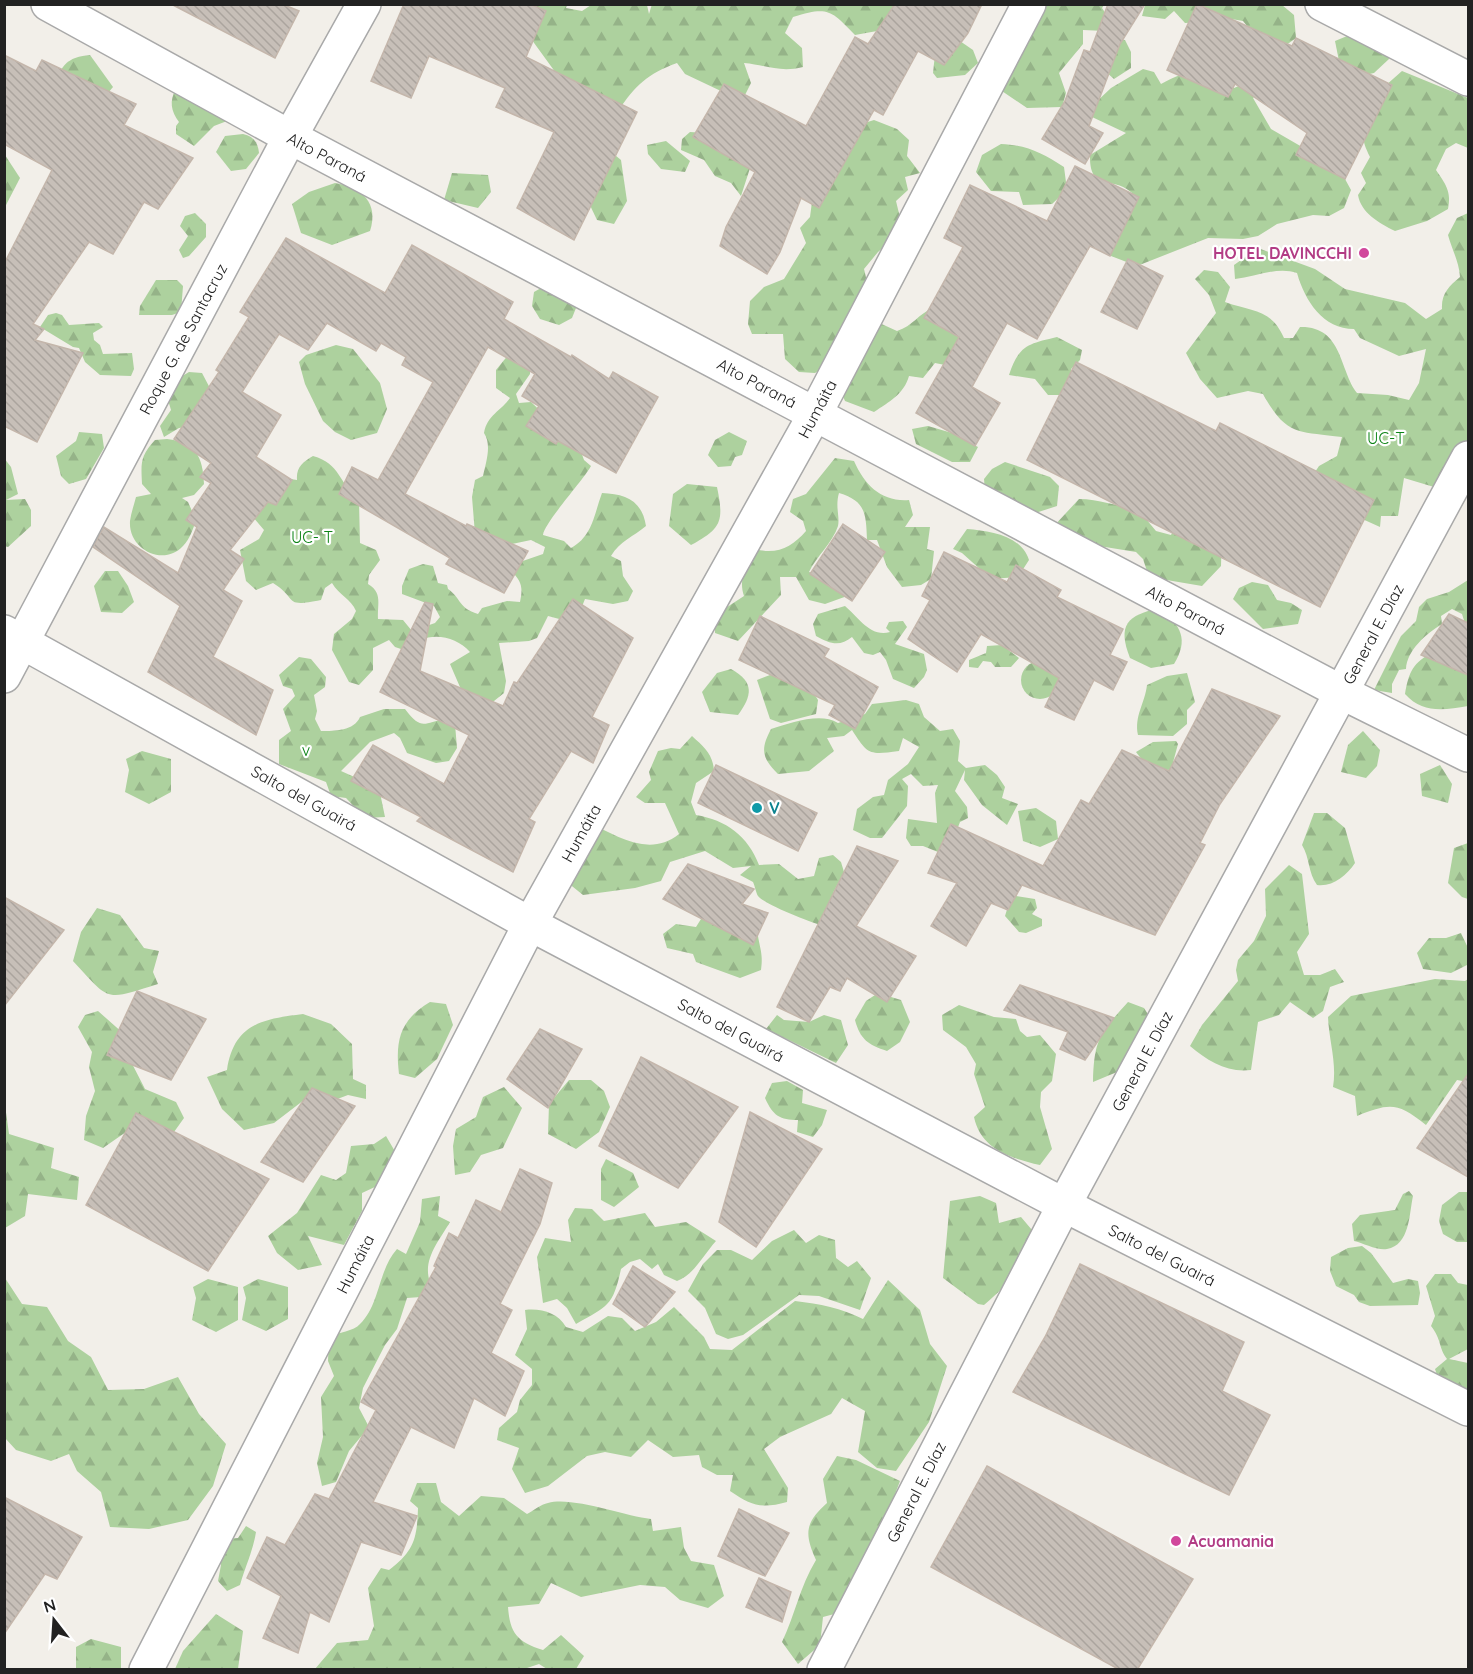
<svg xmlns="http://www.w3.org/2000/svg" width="1473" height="1674" font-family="Quicksand,sans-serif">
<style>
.forest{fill:url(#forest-firs)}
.building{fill:url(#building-back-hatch);stroke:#c4b6ab;stroke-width:1.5}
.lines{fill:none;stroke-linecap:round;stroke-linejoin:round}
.street-casing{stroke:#a9a9a9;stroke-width:36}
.street{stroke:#fff;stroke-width:33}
.hotel-dot{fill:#d1479c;stroke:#fff;stroke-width:2}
.culture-dot{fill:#0f9aa8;stroke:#fff;stroke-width:2}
.labels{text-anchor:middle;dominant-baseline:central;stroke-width:4.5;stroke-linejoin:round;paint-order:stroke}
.street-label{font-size:16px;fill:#222;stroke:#fff}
.hotel-label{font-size:16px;font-weight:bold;fill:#b23c85;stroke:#fff;text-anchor:end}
.park-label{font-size:16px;fill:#0c8416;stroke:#fff}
.culture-label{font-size:16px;font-weight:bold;fill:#0d838f;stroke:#fff;text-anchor:start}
</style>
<defs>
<pattern id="forest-firs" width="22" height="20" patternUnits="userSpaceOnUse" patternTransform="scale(1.5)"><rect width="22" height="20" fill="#add19e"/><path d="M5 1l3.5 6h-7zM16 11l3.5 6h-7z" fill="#95b388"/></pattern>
<pattern id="building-back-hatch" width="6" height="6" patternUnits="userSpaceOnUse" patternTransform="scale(1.5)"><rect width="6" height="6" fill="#c7bfb8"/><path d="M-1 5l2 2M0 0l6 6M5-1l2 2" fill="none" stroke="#aba49e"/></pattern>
</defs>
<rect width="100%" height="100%" fill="#f2efe9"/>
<g class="forest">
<path d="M652,4L895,5L877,31L855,35C831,10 828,6 793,17L785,33L802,48L803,67C780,73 766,65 744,63L751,83L742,101L685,74L677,63C647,74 636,85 618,111L561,86L553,69L529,36V5H567L566,8L582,11L591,5H647L649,14Z"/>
<path d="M1026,5H1104L1102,8L1110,20L1105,31L1083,30V44L1059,73L1066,93L1062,107L1027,108L996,87L1008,69L1022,56L1021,46Z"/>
<path d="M1145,5H1282L1294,15L1296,38L1282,48L1252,32L1243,21L1220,17L1204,22L1185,23L1174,11L1165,19L1142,16Z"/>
<path d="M1357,32L1384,41L1389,59L1374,73L1351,78L1339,61L1335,41Z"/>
<path d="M1114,38L1125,40L1131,52V68L1114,79L1098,65Z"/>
<path d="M957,39L973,50L978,63L965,75L937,78L933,73L936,45Z"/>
<path d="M90,55L113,87L103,99L58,75C66,60 73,57 90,55Z"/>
<path d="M1143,69L1154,72L1161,84C1192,67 1204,68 1234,88L1260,77L1271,82L1253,98L1271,129L1347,173L1345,179L1351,190L1344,208L1329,216L1313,215L1277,224L1258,236L1243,239L1208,238L1137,266L1111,256L1106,239L1132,193C1114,175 1089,193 1090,155L1126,133L1092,117L1093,105L1111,88Z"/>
<path d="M1402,71L1468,98V148L1456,143L1446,149L1436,170C1445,183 1452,192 1448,209L1427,221L1395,231C1379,223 1361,213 1358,195L1366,183L1361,173L1370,157C1361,138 1361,136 1375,120L1376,94Z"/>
<path d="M176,89L227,121L214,126L194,146L176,134V126L179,122C171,111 169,101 176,89Z"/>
<path d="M874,120L897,129L909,140L907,156L920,173L905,177L908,190L896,201L903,230L878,252L864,269L870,294L840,357L815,373L799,372L785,359L783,334H752L748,324L750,301L764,287L784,279L806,243L800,228L810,217L813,194L852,127Z"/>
<path d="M690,132L706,133L752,162L741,196L731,183L715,176L704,160L681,150L682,139Z"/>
<path d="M243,134C253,136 258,142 259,153L246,169L231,171L216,152L225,136Z"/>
<path d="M666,141L690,161L685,172L661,169L648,154L647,145Z"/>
<path d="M1001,144C1027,145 1042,153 1064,167L1067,190L1052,204L1023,205L1019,192L991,191L976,172L982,155Z"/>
<path d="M604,146L621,160L627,201L614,224L597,220L587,199Z"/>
<path d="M5,155L20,178L5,207Z"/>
<path d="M452,173L488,175L491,192L478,208L444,200Z"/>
<path d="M335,183C362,187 379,203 370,231L332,245L301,233L292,204L309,192Z"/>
<path d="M195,213L206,224V237L189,256L183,258L179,250L188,236L180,226L185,216Z"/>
<path d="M1468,213V488L1454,493L1404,478L1398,516H1381L1380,527L1338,508L1311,478L1319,466L1337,456L1342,437C1298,431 1287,437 1263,394L1248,391L1217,398L1200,379L1186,353L1216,313L1209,295L1195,279L1204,270L1218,272L1230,287L1225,302C1252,312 1271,308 1284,338H1293L1300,327C1343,326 1339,370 1357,393L1388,395L1409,400L1419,383L1426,349L1399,356L1360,338L1354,329C1323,329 1305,301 1297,273C1277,266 1256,277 1235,279L1234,265L1258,248L1315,269L1345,289L1405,303L1426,319L1442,309C1441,294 1449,286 1460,277C1459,261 1452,250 1448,235L1457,218Z"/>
<path d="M156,280H177L183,286L181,312L172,315H139L140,306Z"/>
<path d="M548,284L578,303L572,318L559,325L540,319L532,306L534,292Z"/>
<path d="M933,308L969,329L950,366L935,363L923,378L909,376C904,394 889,402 874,412L845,401L835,378L875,321L897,331C913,326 918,314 933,308Z"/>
<path d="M56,313L62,315L69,325L99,323L103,327L93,333L94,340L100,345L103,354L132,353L134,369L131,376L100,375L85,362L79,348L73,347L40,327L48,315Z"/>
<path d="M1057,337L1082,350L1080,360L1071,369L1072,395H1048L1035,379L1009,375C1019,345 1028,344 1057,337Z"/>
<path d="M336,345L353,349L380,383L387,409L377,433L351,440L335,432L323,421L305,384L299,362L306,355Z"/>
<path d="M509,354L530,365V374L516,394L519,403L531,402L580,449L584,460L591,466C582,482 544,523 543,535L564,541L571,548C593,536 594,514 602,493C625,494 642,500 646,526C633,537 620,541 611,556L621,561L623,576L633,591L628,601L613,604L585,599L581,609L563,620L548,616L537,638L529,641L499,643L506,681L504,693L489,705L463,694L450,664L470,652C454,634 423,630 407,651L395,647L389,640L373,648V670L359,685L349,682L332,650L334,634L352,619L356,611C351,599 339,595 332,583L325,588L321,600C282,608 299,599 273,583L256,590L246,581L240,550L259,539L264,530L253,517L284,478L297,480C296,467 303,462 313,456C341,464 338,482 359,501L360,543L376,550L380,560L369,575L368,584C383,593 377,604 378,619L403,620L412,631L435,623L440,617L434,606L402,594V586L409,569L423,564L433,566L438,583L447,585L448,589C462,599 458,608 478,614L482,608L507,601L520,602C523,588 522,581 511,571L517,563L543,554L545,547L531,540L512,544L507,549L475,534L472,497L475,480L483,476C486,462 492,445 484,433C487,415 501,411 510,398L496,388V370Z"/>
<path d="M189,372L202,373L212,392L187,427L179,428L164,437L160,426L171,410L168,400L179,378Z"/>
<path d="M928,426L952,433L978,447L970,462H952L916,444L912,429Z"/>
<path d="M79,432L102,434L104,448L86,479L69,484L61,476L56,456L76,441Z"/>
<path d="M729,432L747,441L742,455L735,457L731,466L718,467L708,455L715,440Z"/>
<path d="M167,439C196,442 203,457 204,484L194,495L182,498L188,502L196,520C193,529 190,539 183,546C164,567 128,550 130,521C131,513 134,505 136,497L151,494L142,484C141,463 140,456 155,440Z"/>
<path d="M4,458L11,467L18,494L6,500L25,499L31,510V526L8,547L4,546Z"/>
<path d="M835,458L854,461C865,486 882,502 909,500L913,515L905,527H930L927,549L934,551L931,579L921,585L902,587L887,567L877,540H867C866,514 866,501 839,493C835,507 840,516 838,526C833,542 816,557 809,572L826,576L850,595L825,604L809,600L796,577H780L781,595L738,641L715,633V615L744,596C738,578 746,563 759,550C779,554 793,546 806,531L803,521L790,512L793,499L806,494Z"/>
<path d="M1005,462L1050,477L1059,486L1057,506L1020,518L985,491L984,479L992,469Z"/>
<path d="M687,484L717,487C724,521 722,528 691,545L669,526L673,494Z"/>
<path d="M1079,499C1099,499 1116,507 1136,507L1156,531L1171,535L1178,521L1222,528L1221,566L1202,586L1149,577L1143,559L1136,552L1099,546L1053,527Z"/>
<path d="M967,529C990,531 1021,535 1029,560L1018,577L991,579L962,553L953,549Z"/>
<path d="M105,571H118L128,586L134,602L122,613L101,612L94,586Z"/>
<path d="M1468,580V633L1462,614L1452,609L1441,616L1442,624C1426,634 1407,650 1406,669L1399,670L1392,684V693L1374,690L1401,636L1416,621L1419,607L1427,599L1449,592Z"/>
<path d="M1252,582L1268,585L1277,600L1291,603L1302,610L1298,624L1263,629L1233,599L1239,588Z"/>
<path d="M845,606C858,617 871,638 890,632L886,628L889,622L903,621L907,627L895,644L924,654L927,670L924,677L914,688L893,679L886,660L880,652L873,655L864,653L852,637C840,647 830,644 816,636L813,624L818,614Z"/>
<path d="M1160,608C1181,626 1189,639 1174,664L1151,668L1130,658C1117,625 1127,615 1160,608Z"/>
<path d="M1002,645L1019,658L1011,667H995L991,662L983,661L978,668L969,667V660L986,653L987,646Z"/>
<path d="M1433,652L1452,653L1468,666V706C1444,710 1423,714 1405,694C1409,671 1413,663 1433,652Z"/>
<path d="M299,657L311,659L326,677L325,687L314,695L317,711L315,719L321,731C335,731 354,731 360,717L384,709H405C422,731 423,723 446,719L455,724L457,748L449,761L436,763L407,753L400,738L394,733L370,742L341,771L379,788L385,817L365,818L346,798L331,796L326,782L279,764V740L291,731L283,709L295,696L292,689L283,686L279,675Z"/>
<circle cx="1040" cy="680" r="19"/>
<path d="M731,669C755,682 752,696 738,715L710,712L702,692L717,673Z"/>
<path d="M1187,673L1195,702L1187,710V724L1173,736L1138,735C1134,716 1145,703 1147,685L1167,676Z"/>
<path d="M770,675L808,684L818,700L816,714L781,723L770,719L757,680Z"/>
<path d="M906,700L919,704L924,717L940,731L953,729L960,741L958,761L966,768L985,765L997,775L1005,787L1002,798L1018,804L1007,825L982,805L964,780L965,770L955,791L967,807L968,818L960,822L955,835L938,852L923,846H911L906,838L908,819L937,823L935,793L938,785L923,786L911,774L902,779L908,786L907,806L882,838H870L853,830L857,809L873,797L884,795L888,780L908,764L919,747L903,738L899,751C869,755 868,755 852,730L844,736L827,738L834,751L809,771L778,774C762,758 760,750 771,729C791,723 820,712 838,723L865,714L872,704Z"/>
<path d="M1363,731L1380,750L1377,766L1366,778L1341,772L1348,745Z"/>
<path d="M692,736C704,747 713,754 714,771L696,783L691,802L696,815C726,820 748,836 759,865L779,864L798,879L814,876L819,858L833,855L841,862L844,872L833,893L840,909L825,926C814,924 764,904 758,896C756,893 755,886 753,882L740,875L751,866L733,868L705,851L670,862L661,881L635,888L583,895L557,874L587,822C618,836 649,858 679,834L665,803H645L636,797L651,780L649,772L658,751L671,748L680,749Z"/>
<path d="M1176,741L1178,744L1171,770L1149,769L1136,752L1153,742Z"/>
<path d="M142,751L171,759V792L149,804L125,792L129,770L126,759Z"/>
<path d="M1440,765L1452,784L1448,803L1422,796L1420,774Z"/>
<path d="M1036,808L1056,821L1058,839L1040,847L1023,841L1018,811Z"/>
<path d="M1314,813H1327L1345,828L1355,863C1346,876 1333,887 1317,885C1308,873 1310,858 1302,845Z"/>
<path d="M1468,843V899L1462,897L1448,883L1454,848Z"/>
<path d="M1289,865L1302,874L1309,934L1297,952L1304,975H1320L1335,969L1344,982L1330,987L1323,1011L1313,1018L1290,1002L1279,1015L1258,1022L1251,1070C1227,1073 1208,1061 1190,1046L1202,1025L1238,981L1236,970L1238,960L1254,941L1266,916L1265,889Z"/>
<path d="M1016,896L1035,899L1037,908L1032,914L1042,919V926L1026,933L1019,932L1005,916L1009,903Z"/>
<path d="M97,908L120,915L144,948L159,951L153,972L158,984C104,1001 111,1002 73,961L81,932Z"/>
<path d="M734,915L757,927C758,945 764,952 761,970L740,978L696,962L693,954L667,948L663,934L676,924L696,927L701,919Z"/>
<path d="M1461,933L1468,948L1467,965L1451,973L1423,969L1417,953L1429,938H1446Z"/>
<path d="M1435,979L1465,981L1468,979V1082L1457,1080L1426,1125C1397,1102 1390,1103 1357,1116L1355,1096L1333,1087C1337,1063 1329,1041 1328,1017L1351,996Z"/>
<path d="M878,993L901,1000L910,1022L900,1042L887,1051C868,1045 860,1039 855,1020L866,1001Z"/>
<path d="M430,1002L446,1004L453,1025L437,1059L415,1078L399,1074C395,1040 400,1020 430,1002Z"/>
<path d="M1128,1002L1144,1008L1151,1019L1117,1072L1093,1082C1094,1039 1100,1033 1128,1002Z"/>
<path d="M959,1005L994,1017L1016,1019L1020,1031L1027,1037L1040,1035L1056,1054L1052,1081L1041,1092L1040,1107L1052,1149L1040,1165C1011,1158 981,1150 974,1117L985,1107L974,1074L976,1064L966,1047L943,1030L942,1015Z"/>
<path d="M98,1011L124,1034L125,1050L145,1089L176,1102L184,1118L174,1132L161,1141L126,1132L103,1148L84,1140L86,1116L95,1091L89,1067L92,1052L78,1027L85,1015Z"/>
<path d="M303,1014L331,1024L352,1044L353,1079L366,1085V1099L348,1095L324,1104L304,1100L274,1123L244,1130L222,1109L207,1077L227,1070C234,1024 262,1019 303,1014Z"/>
<path d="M777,1015L784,1020L809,1022L824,1015L841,1020L848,1045L836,1063L766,1029Z"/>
<path d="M569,1080H591L604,1091L610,1107L599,1132L576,1149L548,1134L549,1104Z"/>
<path d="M787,1081L803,1090L802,1103L827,1110L822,1125L813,1137L797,1132L798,1120C780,1120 773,1116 765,1098L772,1083Z"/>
<path d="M504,1087L522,1108L503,1148L481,1155L470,1172L455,1175L453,1146L456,1129L476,1117L483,1097Z"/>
<path d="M5,1105L9,1134L54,1148L51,1168L79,1177L77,1200L28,1194L25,1216L5,1228Z"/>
<path d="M386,1136L407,1172L362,1193V1211L344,1245L308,1236L322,1265L298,1270L277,1253L268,1236L297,1213L321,1175L336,1180L346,1173L351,1146L374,1144Z"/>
<path d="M606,1159L633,1173L639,1187L614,1207L601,1200V1169Z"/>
<path d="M1409,1191L1413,1196C1409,1214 1410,1245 1387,1249C1378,1251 1363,1243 1354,1241L1352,1224L1360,1215L1395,1210L1403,1194Z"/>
<path d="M1459,1192H1468V1242H1457L1443,1234L1439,1221L1442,1205Z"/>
<path d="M440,1196L438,1216L450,1222C439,1241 422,1260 430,1282L421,1297L407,1298L397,1329L385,1345L363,1388L359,1408L369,1427L349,1451L336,1482L322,1486L317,1463L323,1437L321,1397L334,1376L328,1361L329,1336C338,1333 354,1331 360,1324C380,1305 378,1270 397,1249L406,1254L420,1222L422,1199Z"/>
<path d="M980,1196L996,1203L999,1223L1021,1217L1032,1230C1025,1266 1011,1282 984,1305L978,1304L943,1278L950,1201Z"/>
<path d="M575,1208L592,1209L604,1221L645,1213L655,1227L686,1222L716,1241C704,1254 694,1275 677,1281L664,1275L658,1264L652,1269L640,1259L630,1262L621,1269C613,1306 608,1306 576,1324L567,1308L557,1299L543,1303L537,1257L545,1238L571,1242L568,1220Z"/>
<path d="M794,1230L806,1243L819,1235L835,1240L836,1258L848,1267L857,1261L871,1278L860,1310L819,1296L799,1295L743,1335L728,1339L716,1334L705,1308L688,1291L703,1264L717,1250H731L752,1260L772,1241Z"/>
<path d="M1362,1246L1371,1253L1393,1283L1408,1279L1418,1281L1420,1293L1418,1305L1370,1306L1359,1302L1354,1295L1336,1286L1330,1271L1331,1257L1348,1248Z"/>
<path d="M1435,1274H1451L1458,1283L1468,1285V1349L1449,1359L1468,1363V1398L1439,1381L1435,1369L1447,1359C1438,1347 1442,1340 1431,1326L1435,1316L1426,1286Z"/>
<path d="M5,1278L22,1304L47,1307L68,1341L91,1357L108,1390L144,1389L178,1377L199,1414L226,1444L213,1486L188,1520L149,1529L110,1527L101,1492L77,1471L69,1454L51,1461L16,1450L5,1438Z"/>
<path d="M208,1279L238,1287V1320L216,1332L192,1320L196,1298L193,1287Z"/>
<path d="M258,1279L288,1287V1319L266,1331L242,1320L246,1298L243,1287Z"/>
<path d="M888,1280L920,1310L930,1344L947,1366L929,1422L896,1471L877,1468L858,1452L865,1411L842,1398L831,1414L780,1437L764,1449L788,1488L787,1502C762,1509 752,1506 730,1491L733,1475H717L702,1467L699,1455L673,1457L648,1440L631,1457L605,1452L587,1456L548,1486L525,1493L512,1469L519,1448L497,1440L499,1428L517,1412L520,1400L532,1385V1369L515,1355L527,1329L525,1310C541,1308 558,1313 566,1327L583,1332L608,1316L622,1318L635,1331L656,1322L674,1307L704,1337L710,1349L732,1350L795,1301C820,1304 841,1308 863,1319Z"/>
<path d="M837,1456L856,1460L900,1481L883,1526L838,1613L823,1617L820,1645L798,1664L782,1642C795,1615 800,1586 816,1560C804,1533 805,1523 827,1503L823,1479Z"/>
<path d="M417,1483H436L441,1502L459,1516L481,1496L504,1498L527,1514C533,1511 541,1504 548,1503C572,1496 624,1516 651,1519L653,1531L681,1527L684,1548L691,1561L714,1565L724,1596L708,1608L680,1600L665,1587L640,1585L581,1597L551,1583L539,1604L508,1607C510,1633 517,1642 543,1650L561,1635L584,1656L576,1669H547L539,1664L521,1670L315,1669L337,1643L368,1640L374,1626L368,1588L381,1568L389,1570C414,1551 417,1539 418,1508L410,1501Z"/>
<path d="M246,1526L256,1532C253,1551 245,1567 240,1585L227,1591L218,1581L221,1565L216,1553L226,1539L238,1538Z"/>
<path d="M216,1614L243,1631L238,1669H175L183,1651Z"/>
<path d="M91,1639L121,1647V1669H76V1647Z"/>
</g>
<g class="building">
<path d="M171,4H282L299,11L275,58Z"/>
<path d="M404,4H530L546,11L526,57L637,112L574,240L517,208L554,132L496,107L505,88L429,56L411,98L371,81Z"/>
<path d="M895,4H982L968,33L944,65L918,51L883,115L874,110L819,208L801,198L780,252L767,274L720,246L726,227L755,172L693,137L724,84L806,126L855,37L868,44Z"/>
<path d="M1108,4H1145L1120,44L1089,126L1103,133L1085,164L1042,139L1065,101L1084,50L1090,52Z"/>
<path d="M1197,4L1292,46L1296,38L1392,85L1345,179L1296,155L1307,133L1235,84L1228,97L1167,70Z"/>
<path d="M4,55L36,71L42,60L136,104L124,125L193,158L158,209L144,202L113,254L89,242L33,324L44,329L35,340L83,353L37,442L4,426V264L52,170L4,144Z"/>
<path d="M1075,166L1139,197L1110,256L1090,246L1037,339L1007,323L972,387L1000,403L975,446L916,413L959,337L924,318L963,247L944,238L970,185L1047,221Z"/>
<path d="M286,238L385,293L412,245L513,302L504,319L571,357L572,355L609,379L613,372L658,397L616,473L558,441L556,444L526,426L539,406L522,396L535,374L488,347L405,494L466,526L467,524L528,551L504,593L446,564L450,558L339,494L352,467L378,480L433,382L402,365L406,357L381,343L376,351L327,323L308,350L279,334L242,392L281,415L256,457L292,480L276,505L268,502L230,550L244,559L223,590L242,601L213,657L273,690L256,735L148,672L180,606L93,547L104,527L178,573L197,527L186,520L211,483L200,477L211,463L174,439L219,372L216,370L249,317L240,312Z"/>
<path d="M1128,259L1163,276L1137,329L1101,312Z"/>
<path d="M1076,362L1216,431L1220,423L1374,500L1320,607L1027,460Z"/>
<path d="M843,524L885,552L852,601L810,574Z"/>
<path d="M944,552L1007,582L1016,565L1061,590L1057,597L1123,629L1110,655L1127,662L1113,690L1094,680L1074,720L1045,707L1059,678L981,634L957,672L908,639L930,600L922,596Z"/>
<path d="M573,599L633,638L592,717L609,725L593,763L571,751L529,819L535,822L513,872L417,821L421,817L351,781L373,745L444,784L469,735L380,692L425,602L433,604L420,671L503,706L514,682L517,683Z"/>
<path d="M1449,614L1468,623V675L1421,655Z"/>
<path d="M760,616L829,649L824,657L878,687L855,729L829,715L835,705L739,660Z"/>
<path d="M1212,689L1280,716L1220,804L1200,843L1205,845L1155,935L1022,885L1008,910L991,903L966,946L931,926L957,883L928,873L951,824L1043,866L1081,800L1089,804L1122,750L1169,771Z"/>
<path d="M716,765L817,813L798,851L698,803Z"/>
<path d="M857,846L898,861L856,926L916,956L887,1002L847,978L840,991L830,987L809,1022L777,1007Z"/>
<path d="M688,864L754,889L742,904L768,913L753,945L663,899Z"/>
<path d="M4,897L64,930L4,1006Z"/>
<path d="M1020,985L1114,1018L1085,1060L1060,1049L1068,1032L1004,1010Z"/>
<path d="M137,991L206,1019L171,1080L107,1055Z"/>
<path d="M540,1029L582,1049L548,1108L507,1079Z"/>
<path d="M641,1057L738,1107L678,1188L599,1146Z"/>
<path d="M1468,1074V1177L1417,1148Z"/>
<path d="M312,1088L355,1106L303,1182L261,1162Z"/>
<path d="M750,1112L822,1149L756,1247L719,1222Z"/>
<path d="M136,1113L269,1179L208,1271L86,1205Z"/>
<path d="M520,1169L552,1183L540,1224L500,1304L512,1310L491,1353L524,1371L505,1416L474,1398L454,1448L411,1427L373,1502L417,1516L401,1555L361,1542L329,1622L310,1612L298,1653L263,1638L281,1596L247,1578L267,1537L285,1545L315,1494L329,1499L376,1410L361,1402L436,1267L434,1266L449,1233L458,1238L476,1200L501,1212Z"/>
<path d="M1080,1264L1244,1342L1222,1391L1270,1415L1229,1495L1013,1392L1045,1337Z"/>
<path d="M633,1266L675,1292L645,1327L613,1304Z"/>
<path d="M987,1466L1193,1579L1137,1670H1120L931,1567Z"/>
<path d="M4,1497L82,1537L57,1579L45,1574L4,1634Z"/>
<path d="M739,1509L789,1533L765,1576L718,1556Z"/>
<path d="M759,1578L791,1592L782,1622L746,1607Z"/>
</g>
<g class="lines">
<g class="street-casing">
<g id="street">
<path d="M48,4L290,137L1341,692L1468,755"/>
<path d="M1322,4L1468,79"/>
<path d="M4,632L530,924L1064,1205L1468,1409"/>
<path d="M4,676L290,137L364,4"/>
<path d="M146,1670L530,924L815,414L1029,4"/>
<path d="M824,1670L1064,1205L1468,458"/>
</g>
</g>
<use href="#street" class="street"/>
</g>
<g class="hotel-dot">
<circle cx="1364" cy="253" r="6"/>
<circle cx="1176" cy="1541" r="6"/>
</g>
<circle class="culture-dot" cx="757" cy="808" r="6"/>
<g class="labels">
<g class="street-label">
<text transform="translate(327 157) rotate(28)">Alto Paraná</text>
<text transform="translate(183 339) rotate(-62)">Roque G. de Santacruz</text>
<text transform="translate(757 383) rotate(28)">Alto Paraná</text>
<text transform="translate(817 409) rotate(-62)">Humáita</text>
<text transform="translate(1186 610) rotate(28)">Alto Paraná</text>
<text transform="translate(1373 634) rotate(-62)">General E. Díaz</text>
<text transform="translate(304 798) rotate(29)">Salto del Guairá</text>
<text transform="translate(581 833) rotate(-61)">Humáita</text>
<text transform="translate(731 1030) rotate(28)">Salto del Guairá</text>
<text transform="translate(1142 1061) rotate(-62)">General E. Díaz</text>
<text transform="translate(1162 1255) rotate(27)">Salto del Guairá</text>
<text transform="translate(355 1264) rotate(-63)">Humáita</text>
<text transform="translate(916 1492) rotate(-63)">General E. Díaz</text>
</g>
<g class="hotel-label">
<text x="1352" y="253">HOTEL DAVINCCHI</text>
<text x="1188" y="1541" text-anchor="start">Acuamania</text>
</g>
<g class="park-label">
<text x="1386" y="438">UC-T</text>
<text x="312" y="537">UC- T</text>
<text x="306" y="750">v</text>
</g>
<g class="culture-label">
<text x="769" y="808">V</text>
</g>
</g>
<rect width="1473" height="1674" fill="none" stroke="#222222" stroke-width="12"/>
<g transform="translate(54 1620) rotate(343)" stroke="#ffffff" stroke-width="4.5" paint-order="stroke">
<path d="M0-4.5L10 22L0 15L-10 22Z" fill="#222222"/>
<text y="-9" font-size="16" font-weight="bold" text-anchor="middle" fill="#222222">N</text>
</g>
</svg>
